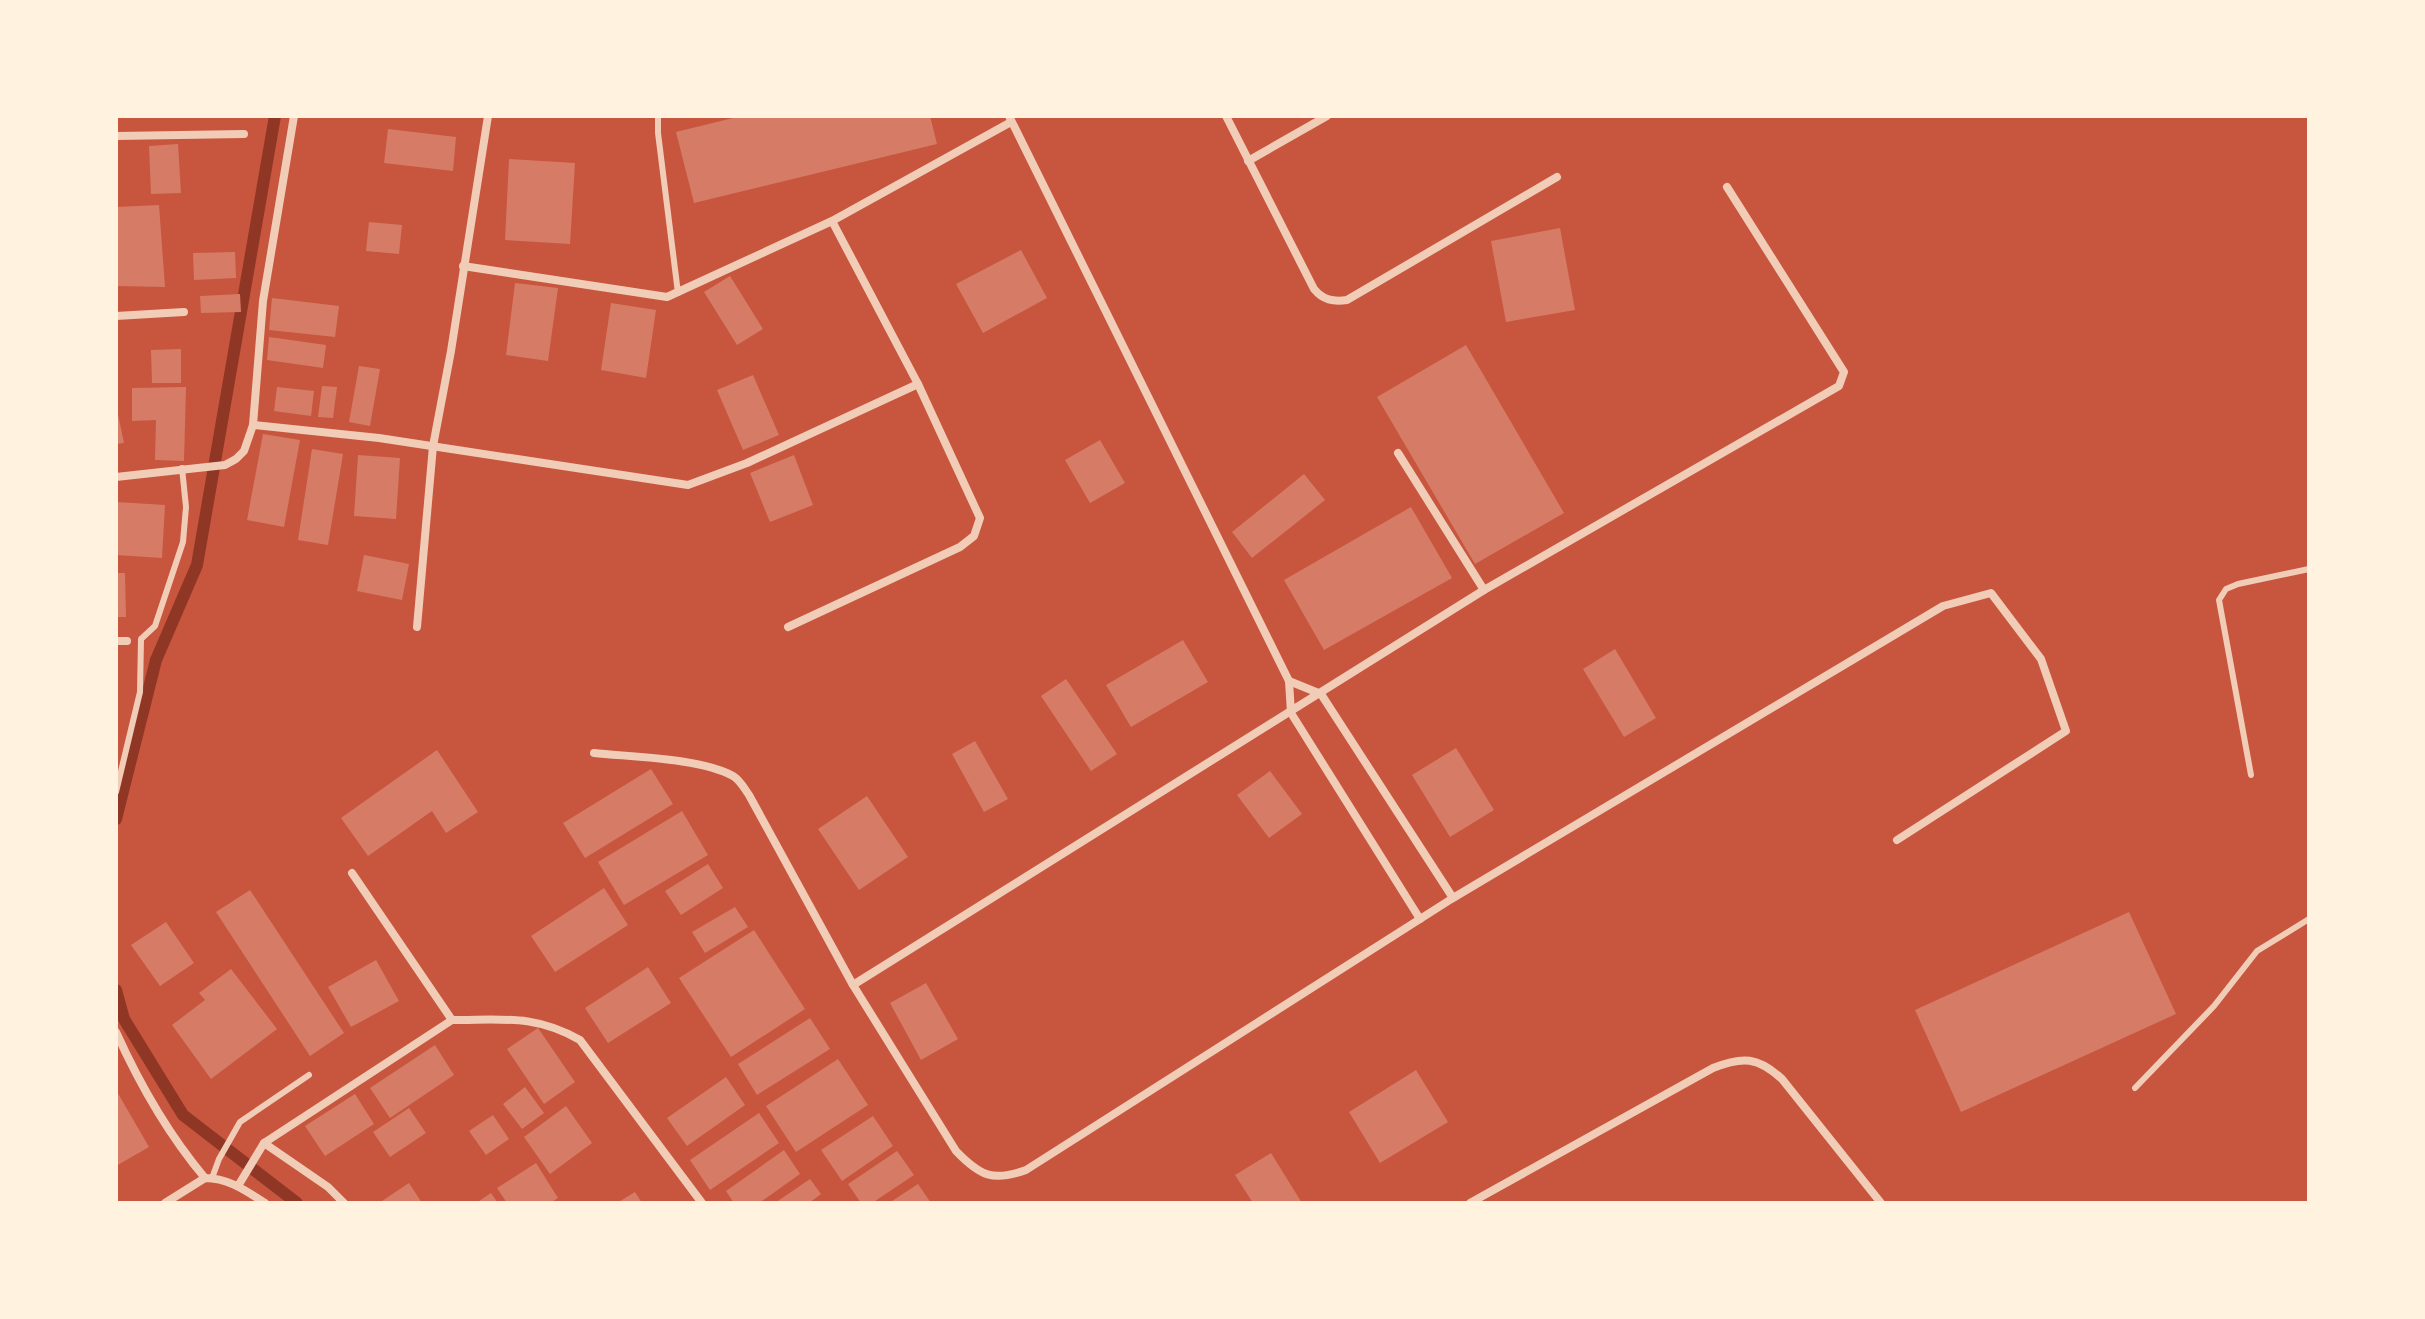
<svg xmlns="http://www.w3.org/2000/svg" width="2425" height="1319" font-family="Overpass,sans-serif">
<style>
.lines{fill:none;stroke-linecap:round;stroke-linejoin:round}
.stream{stroke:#8f3625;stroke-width:12}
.building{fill:#d67c66}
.service{stroke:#f1ccb7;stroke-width:6}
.minor{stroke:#f1ccb7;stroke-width:8}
</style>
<rect width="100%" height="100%" fill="#c8553d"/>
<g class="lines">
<g class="stream">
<path d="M116,819L156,660L197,565L275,116"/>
<path d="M116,990L124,1019L183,1115L297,1203"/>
</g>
</g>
<g class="building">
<path d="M741,116H930L937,144L694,203L676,132Z"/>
<path d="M388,129L456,137L453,171L384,163Z"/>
<path d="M178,144L181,193L151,194L149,146Z"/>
<path d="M509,159L575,163L570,244L505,240Z"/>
<path d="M159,205L165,287L116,286V207Z"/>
<path d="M369,222L402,225L399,254L366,251Z"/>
<path d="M1560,228L1575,310L1506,322L1491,241Z"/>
<path d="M1021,250L1047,298L983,333L956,284Z"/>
<path d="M235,252L236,278L194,280L193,253Z"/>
<path d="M730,276L763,329L737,345L704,292Z"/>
<path d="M515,283L558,288L548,361L506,355Z"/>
<path d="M240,294L241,312L201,313L200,296Z"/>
<path d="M272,298L339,306L335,337L269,330Z"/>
<path d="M611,303L656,310L646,378L601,370Z"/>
<path d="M269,337L326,345L323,368L267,360Z"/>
<path d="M1466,345L1564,513L1475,564L1377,397Z"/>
<path d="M181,349V383H152L151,350Z"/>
<path d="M359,366L380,369L370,426L349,422Z"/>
<path d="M753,375L779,435L743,450L717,390Z"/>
<path d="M322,386L337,387L333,418L318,417Z"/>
<path d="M186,387L184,461L155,460L156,420L132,421V388Z"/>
<path d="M277,387L314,391L311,416L274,411Z"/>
<path d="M116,405L124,443L116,444Z"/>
<path d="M263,434L300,440L284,527L247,520Z"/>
<path d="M1100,440L1125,483L1090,503L1065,460Z"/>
<path d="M312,449L343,454L328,545L298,540Z"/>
<path d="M358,455L400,458L396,519L354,516Z"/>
<path d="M794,455L813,505L770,522L750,473Z"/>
<path d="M1304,474L1325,500L1252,558L1232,532Z"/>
<path d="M116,502L165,505L162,558L116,555Z"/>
<path d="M1411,507L1452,578L1324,650L1284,580Z"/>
<path d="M364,555L409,564L402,600L357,591Z"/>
<path d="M116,573H125L126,617H116Z"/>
<path d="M1183,640L1208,682L1131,727L1106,685Z"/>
<path d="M1615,649L1656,718L1624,737L1583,669Z"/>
<path d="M1066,679L1117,754L1091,771L1041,696Z"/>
<path d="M975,741L1008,799L984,812L952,754Z"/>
<path d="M1456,748L1494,810L1450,837L1412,775Z"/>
<path d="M437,750L478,812L446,833L432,811L368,856L341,818Z"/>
<path d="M651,769L673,804L585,858L563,823Z"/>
<path d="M1270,771L1302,814L1269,838L1237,795Z"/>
<path d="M867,796L908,857L859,890L818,829Z"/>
<path d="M682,811L708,855L624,905L598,862Z"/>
<path d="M708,864L723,888L681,915L665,891Z"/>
<path d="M604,888L628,925L555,972L531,936Z"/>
<path d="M250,890L344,1033L310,1056L216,912Z"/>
<path d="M735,907L748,927L705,953L692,932Z"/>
<path d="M2129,912L2176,1014L1961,1112L1915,1010Z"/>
<path d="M166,922L194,963L160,986L131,945Z"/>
<path d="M754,930L805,1009L731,1057L679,978Z"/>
<path d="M376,960L399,1001L351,1027L328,987Z"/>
<path d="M648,967L671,1003L608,1043L585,1008Z"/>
<path d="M231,969L277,1029L211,1079L172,1025L205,1000L199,993Z"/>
<path d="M926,983L958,1039L921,1060L890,1003Z"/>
<path d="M810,1018L830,1049L757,1095L738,1064Z"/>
<path d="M538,1028L575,1082L544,1104L507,1049Z"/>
<path d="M435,1045L454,1075L390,1118L370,1088Z"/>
<path d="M838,1059L868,1105L796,1152L766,1106Z"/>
<path d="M1416,1070L1448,1122L1380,1163L1349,1112Z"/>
<path d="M726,1077L745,1105L687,1146L667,1118Z"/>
<path d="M525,1087L544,1113L522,1129L503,1104Z"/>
<path d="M116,1090L149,1147L116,1166Z"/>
<path d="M355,1094L374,1124L325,1156L305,1126Z"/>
<path d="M566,1106L592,1143L550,1174L524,1137Z"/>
<path d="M409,1108L426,1133L390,1157L373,1132Z"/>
<path d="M759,1113L779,1143L710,1190L690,1160Z"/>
<path d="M493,1115L509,1139L486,1155L469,1131Z"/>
<path d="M873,1116L893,1146L842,1181L821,1150Z"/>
<path d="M784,1150L800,1174L759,1203H734L726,1191Z"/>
<path d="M897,1151L914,1175L872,1203H861L848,1184Z"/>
<path d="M1271,1153L1302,1203H1253L1235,1175Z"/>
<path d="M536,1163L558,1198L550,1203H507L497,1188Z"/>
<path d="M810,1179L821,1194L809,1203H775Z"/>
<path d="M409,1183L422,1203H379Z"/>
<path d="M918,1184L931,1203H889Z"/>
<path d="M635,1192L642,1203H617Z"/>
<path d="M491,1193L498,1203H476Z"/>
</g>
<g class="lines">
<g class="service">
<path d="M658,116V133L678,293"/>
<path d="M2251,775L2219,600L2226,589L2238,584L2309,569"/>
<path d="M116,792L140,692L141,639L155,626L183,542L186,507L182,468"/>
<path d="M2135,1088L2214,1006L2257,951L2309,919"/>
<path d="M212,1178L219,1159L240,1122L309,1075"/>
</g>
<g class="minor">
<path d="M1009,116L1289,681L1291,713L1420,919"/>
<path d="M1226,116L1314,289C1323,300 1333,302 1347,300L1557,177"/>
<path d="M116,136L244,134"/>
<path d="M1248,161L1327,116"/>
<path d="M463,266L667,297L832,221L1011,122"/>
<path d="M116,316L184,312"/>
<path d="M253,425L379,438L688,485L747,463L918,384"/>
<path d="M1398,453L1484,590"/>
<path d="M116,477L225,465L236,459L244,451L253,425L263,301L294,116"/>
<path d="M417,627L433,446L451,351L488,116"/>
<path d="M788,627L960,547L974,536L980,518L918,384L832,221"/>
<path d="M116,641H127"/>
<path d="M1289,681L1321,694L1453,898"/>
<path d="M594,753C631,757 701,758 733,776C740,780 744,788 749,795L853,985L956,1151C980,1176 993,1182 1026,1170L1453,898L1943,606L1991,593L2041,659L2066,731L1897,840"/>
<path d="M853,985L1484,590L1839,386L1844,372L1727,187"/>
<path d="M452,1020C503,1020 534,1014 580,1040L702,1203"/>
<path d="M116,1032C140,1085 167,1133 205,1178"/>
<path d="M264,1143L328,1187L344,1203"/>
<path d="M238,1186L264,1143L452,1020L352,873"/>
<path d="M165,1203L205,1178C228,1178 246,1191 265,1203"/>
<path d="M1470,1203L1713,1068C1743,1056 1758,1057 1782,1079L1881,1203"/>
</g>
</g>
<rect width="2425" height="1319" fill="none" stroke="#fff3e0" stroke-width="236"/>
</svg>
